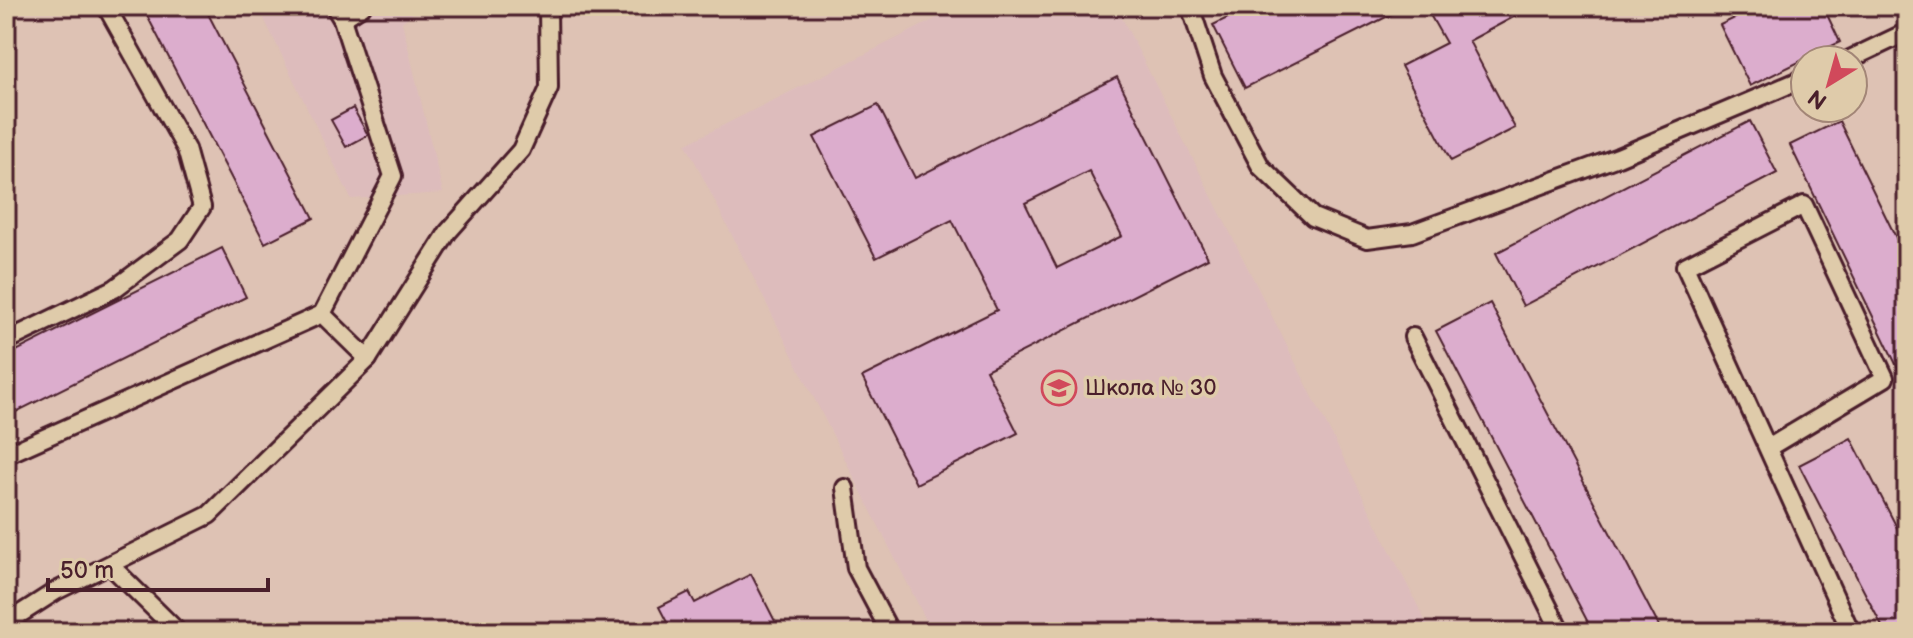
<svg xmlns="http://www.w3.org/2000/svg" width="1913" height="638" font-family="'Balsamiq Sans',sans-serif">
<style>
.built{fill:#ddbcbc}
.building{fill:#dcadcd;stroke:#4a1f2b;stroke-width:2;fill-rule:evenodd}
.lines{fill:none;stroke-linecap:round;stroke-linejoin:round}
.lane-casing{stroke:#4a1f2b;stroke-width:22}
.lane{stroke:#dfcbaa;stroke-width:16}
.labels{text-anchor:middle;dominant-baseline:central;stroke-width:7;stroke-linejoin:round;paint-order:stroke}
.poi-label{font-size:22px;fill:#4a1f2b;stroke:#dfcbaa;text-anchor:start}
</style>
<rect width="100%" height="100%" fill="#dec2b4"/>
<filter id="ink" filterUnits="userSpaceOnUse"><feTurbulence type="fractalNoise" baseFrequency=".0125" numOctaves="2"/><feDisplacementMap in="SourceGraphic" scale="16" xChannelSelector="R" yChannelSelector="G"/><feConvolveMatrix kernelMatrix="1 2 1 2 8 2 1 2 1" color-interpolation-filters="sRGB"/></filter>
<g filter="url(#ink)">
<g class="built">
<path d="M258,6H421L402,22L443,193L351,199Z"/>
<path d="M961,6H1116L1431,632H932L686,144Z"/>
</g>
<g class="building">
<path d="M142,6H204L314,218L265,243Z"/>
<path d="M1252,6H1408L1245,88L1213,25Z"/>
<path d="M1425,6H1534L1469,41L1515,128L1451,161L1401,66L1446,43Z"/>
<path d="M1760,6H1823L1840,42L1750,86L1720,25Z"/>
<path d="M1117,77L1208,258L986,370L1018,433L916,484L862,377L997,310L952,220L876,258L814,137L878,105L915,178ZM1089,171L1122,236L1057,268L1025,203Z"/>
<path d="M353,108L368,135L346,147L331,120Z"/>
<path d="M1750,121L1777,173L1523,306L1496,253Z"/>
<path d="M1839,121L1907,260V387L1790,145Z"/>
<path d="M222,248L246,297L6,417V356Z"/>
<path d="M1490,303L1662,632H1593L1436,331Z"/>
<path d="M1851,438L1907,547V632H1885L1799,465Z"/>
<path d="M751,574L779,629L774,632H672L659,607L689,592L695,603Z"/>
</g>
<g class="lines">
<g class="lane-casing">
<g id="lane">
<path d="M1190,6L1213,76L1261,167L1313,217L1367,239L1412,233L1618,157L1805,78"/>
<path d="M342,19L362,6"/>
<path d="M1848,60L1907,32"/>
<path d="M322,314L393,176L342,19L334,6"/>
<path d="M1413,337L1561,632"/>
<path d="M6,341L114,289L180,240L202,207L186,149L106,6"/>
<path d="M1768,448L1885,378L1804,205L1685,266L1851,632"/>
<path d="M6,455L322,314L368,359"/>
<path d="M845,488L856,568L890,632"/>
<path d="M110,565L178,632"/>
<path d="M6,623L56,591L209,515L368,359L448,232L521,150L549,88L548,6"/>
</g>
</g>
<use href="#lane" class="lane"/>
</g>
</g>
<defs>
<g id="school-ring" transform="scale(1.8)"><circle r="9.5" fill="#dfcbaa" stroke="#d1495b" stroke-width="1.5"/><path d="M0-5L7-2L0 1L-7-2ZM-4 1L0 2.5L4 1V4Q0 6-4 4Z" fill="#d1495b"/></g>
</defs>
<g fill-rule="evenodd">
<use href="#school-ring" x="1059" y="388"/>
</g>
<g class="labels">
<g class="poi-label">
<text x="1085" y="388">Школа № 30</text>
</g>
</g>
<rect width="1913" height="638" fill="none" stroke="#dfcbaa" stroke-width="32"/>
<rect x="16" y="16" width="1881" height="606" fill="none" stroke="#4a1f2b" stroke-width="3" filter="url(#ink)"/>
<g transform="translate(1829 84) rotate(217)"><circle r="38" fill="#dfcbaa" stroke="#a38677" stroke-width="2"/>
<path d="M0-6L14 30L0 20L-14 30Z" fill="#d1495b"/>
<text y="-12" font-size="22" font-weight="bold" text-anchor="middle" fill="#4a1f2b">N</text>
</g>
<path d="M48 578v12h220v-12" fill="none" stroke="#4a1f2b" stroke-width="4"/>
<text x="60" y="578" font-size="24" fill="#4a1f2b" stroke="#dfcbaa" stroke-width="6" paint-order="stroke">50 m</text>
</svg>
